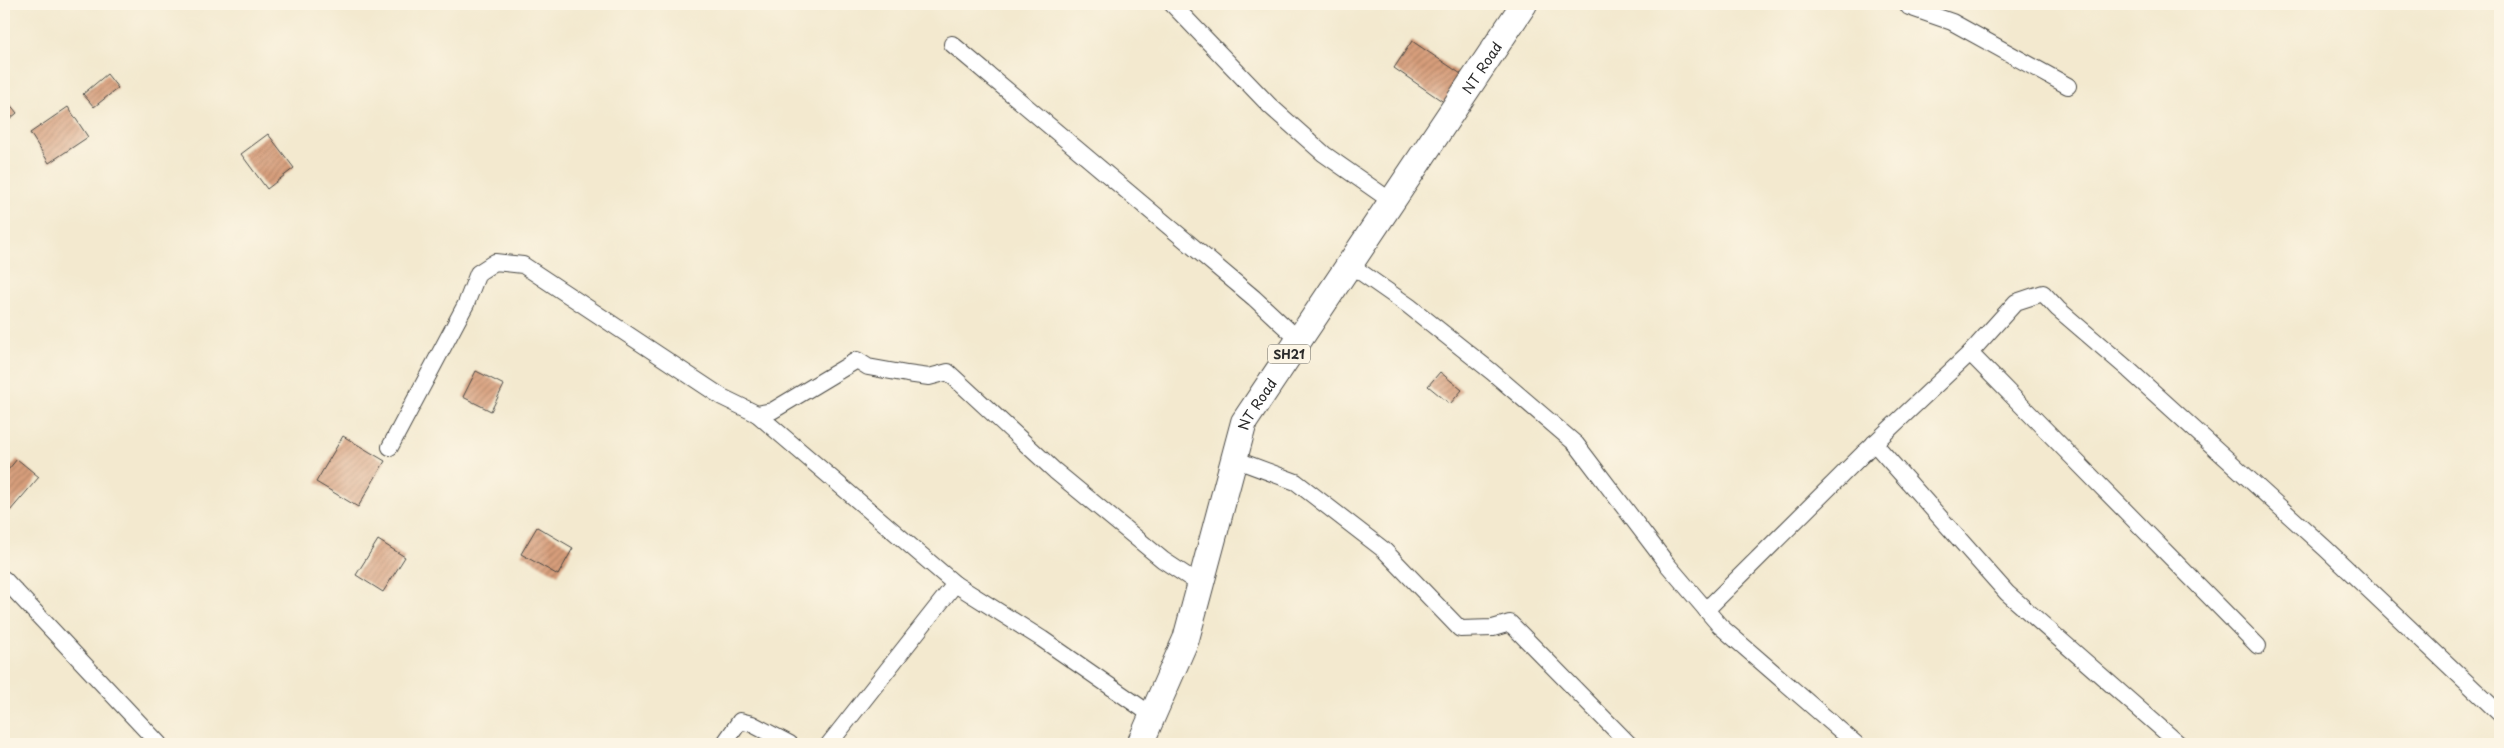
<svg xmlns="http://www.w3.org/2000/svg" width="2504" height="748" font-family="'Playpen Sans',sans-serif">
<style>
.building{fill:url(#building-hatch)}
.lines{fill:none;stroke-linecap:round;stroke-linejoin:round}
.minor-casing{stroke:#494844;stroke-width:18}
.primary-casing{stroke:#494844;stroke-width:28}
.minor{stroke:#fff;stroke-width:16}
.primary{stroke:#fff;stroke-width:26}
.labels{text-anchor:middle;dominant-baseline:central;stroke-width:4;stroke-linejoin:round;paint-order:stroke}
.shield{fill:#fcf5e5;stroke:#6a6863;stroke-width:1}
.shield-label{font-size:12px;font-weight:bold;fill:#2b2b2b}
.street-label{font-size:14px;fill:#2b2b2b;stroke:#fcf5e5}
</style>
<defs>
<pattern id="building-hatch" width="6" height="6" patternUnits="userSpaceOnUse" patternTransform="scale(1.25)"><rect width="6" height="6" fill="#d79e7b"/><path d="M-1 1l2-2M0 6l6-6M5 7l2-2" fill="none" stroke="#af8165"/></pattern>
</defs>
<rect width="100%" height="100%" fill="#fcf5e5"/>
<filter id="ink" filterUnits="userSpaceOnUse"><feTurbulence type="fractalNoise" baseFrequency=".02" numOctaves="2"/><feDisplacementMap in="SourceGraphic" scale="10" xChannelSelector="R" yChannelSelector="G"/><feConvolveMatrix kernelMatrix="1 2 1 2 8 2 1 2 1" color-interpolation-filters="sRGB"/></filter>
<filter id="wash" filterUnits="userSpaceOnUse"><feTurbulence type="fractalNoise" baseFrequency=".0096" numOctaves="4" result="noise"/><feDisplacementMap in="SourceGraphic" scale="20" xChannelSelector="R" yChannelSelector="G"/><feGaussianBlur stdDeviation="1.12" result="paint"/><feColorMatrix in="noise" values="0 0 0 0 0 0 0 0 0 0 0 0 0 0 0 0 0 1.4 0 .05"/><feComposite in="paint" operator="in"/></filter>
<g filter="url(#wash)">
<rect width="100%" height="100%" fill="#f3e9cf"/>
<g id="blocks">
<g class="building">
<path d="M1412,41L1464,76L1445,103L1394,68Z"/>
<path d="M107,74L118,88L94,107L83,94Z"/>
<path d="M4,97L17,113L4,124Z"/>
<path d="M68,107L88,137L49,163L30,133Z"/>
<path d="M268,134L294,168L267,189L241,154Z"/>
<path d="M476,371L504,385L491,411L463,397Z"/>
<path d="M1440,372L1462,390L1450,404L1428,386Z"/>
<path d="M343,436L385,461L358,507L316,482Z"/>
<path d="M17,459L39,477L10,511L4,506V475Z"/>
<path d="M537,527L573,548L558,575L521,554Z"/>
<path d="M378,540L405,557L383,592L356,575Z"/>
</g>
</g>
</g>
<g filter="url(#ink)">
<use href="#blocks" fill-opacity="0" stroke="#494844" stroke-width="1"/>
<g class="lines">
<g class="minor-casing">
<g id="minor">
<path d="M1172,4L1270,106L1324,154L1391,201"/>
<path d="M1907,4L1909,7L1952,22L2068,86"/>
<path d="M952,44L1254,298L1299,340"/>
<path d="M1349,264L1409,306L1492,372L1576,444L1667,564L1720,626L1856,744"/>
<path d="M1970,353L2258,646"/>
<path d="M757,414L955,584"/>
<path d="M1874,443L2007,593L2179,744"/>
<path d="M390,447L466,304L478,273L495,262L523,265L722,397L757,414L772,411L857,360L868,367L907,374L929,377L948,372L1055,471L1163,560L1201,585"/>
<path d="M1234,459L1296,482L1384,550L1460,629L1493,628L1510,623L1629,744"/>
<path d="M4,579L159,744"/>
<path d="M1706,610L1865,452L1970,353L2016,302L2043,293L2058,309L2129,370L2326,549L2500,714"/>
<path d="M724,744L740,721L752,724L790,744"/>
<path d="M829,744L955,584L1042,639L1153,716"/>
</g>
</g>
<g class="primary-casing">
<g id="primary">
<path id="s1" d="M1140,744L1186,639L1244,422L1524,4"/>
</g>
</g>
<use href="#minor" class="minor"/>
<use href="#primary" class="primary"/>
</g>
</g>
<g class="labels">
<rect class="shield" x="1268" y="344.5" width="42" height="19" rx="4"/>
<g class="shield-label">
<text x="1289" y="354">SH21</text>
</g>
<g class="street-label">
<text stroke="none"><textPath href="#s1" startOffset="766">NT Road</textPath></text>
<text stroke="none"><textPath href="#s1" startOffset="361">NT Road</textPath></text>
</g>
</g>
<rect width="2504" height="748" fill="none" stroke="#fcf5e5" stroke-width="20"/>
</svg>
